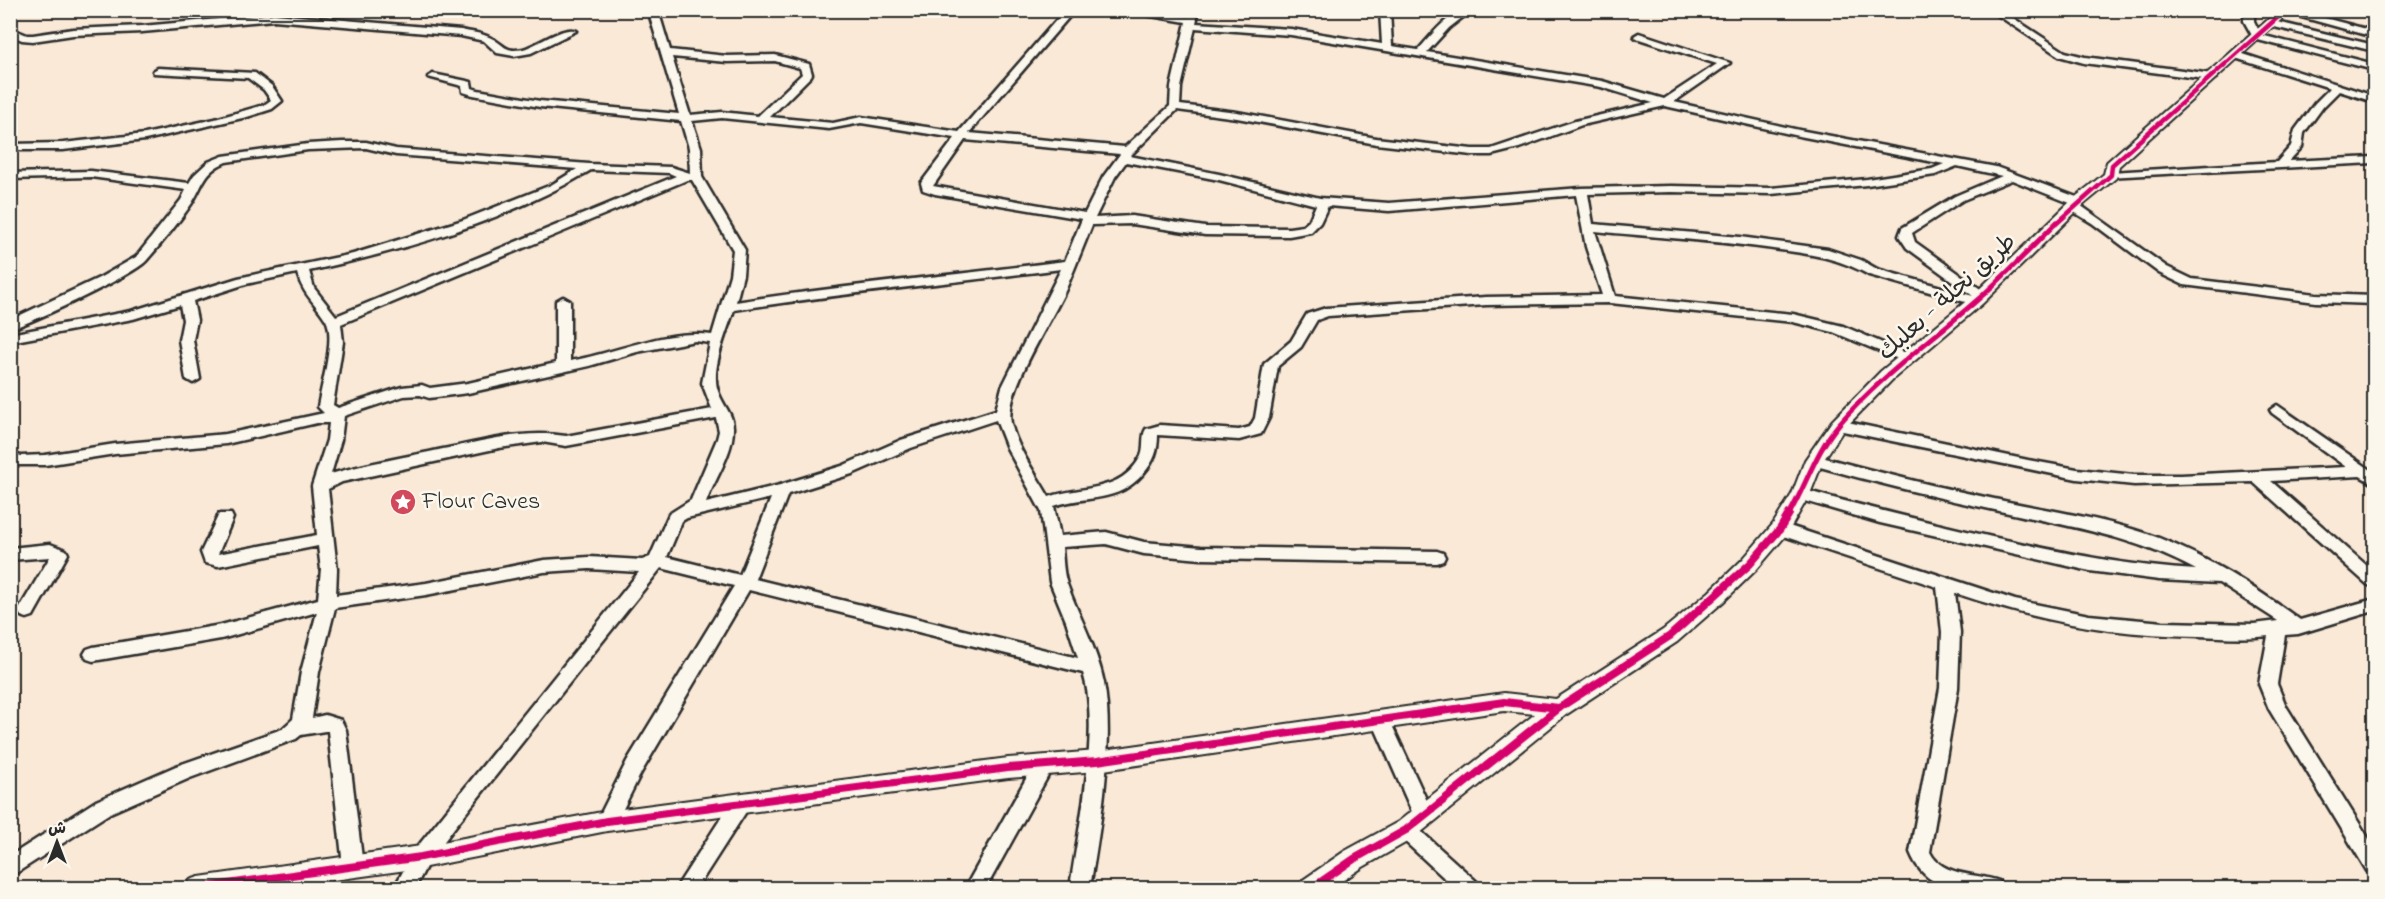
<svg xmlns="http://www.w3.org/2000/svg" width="2385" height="899" font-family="'Indie Flower','Playpen Sans Arabic',sans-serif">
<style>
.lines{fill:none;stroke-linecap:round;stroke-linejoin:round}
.minor-casing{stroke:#2b2b2b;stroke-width:5}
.tertiary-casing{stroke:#2b2b2b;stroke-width:4}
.minor{fill:#fbf7ec;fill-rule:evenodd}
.tertiary{fill:#fbf7ec;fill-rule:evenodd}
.cycleway-far2-casing{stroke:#fbf7ec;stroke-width:8}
.cycleway-far1-casing{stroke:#fbf7ec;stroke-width:9}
.cycleway-casing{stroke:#fbf7ec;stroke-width:11}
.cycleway-far2{stroke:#d6006c;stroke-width:4.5}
.cycleway-far1{stroke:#d6006c;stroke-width:5}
.cycleway{stroke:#d6006c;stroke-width:8}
.labels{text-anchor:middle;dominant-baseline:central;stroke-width:5;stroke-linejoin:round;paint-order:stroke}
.street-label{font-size:24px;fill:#2b2b2b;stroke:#fbf7ec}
.poi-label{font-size:24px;fill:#2b2b2b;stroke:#fbf7ec;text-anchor:start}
</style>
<rect width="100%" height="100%" fill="#f9e9d6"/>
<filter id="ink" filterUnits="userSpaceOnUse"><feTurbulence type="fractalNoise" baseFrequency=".0167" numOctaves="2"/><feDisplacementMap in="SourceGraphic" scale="12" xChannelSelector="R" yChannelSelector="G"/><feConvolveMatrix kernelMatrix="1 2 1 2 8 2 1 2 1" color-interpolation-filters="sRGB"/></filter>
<g filter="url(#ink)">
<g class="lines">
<g class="minor-casing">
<g id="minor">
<path d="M648,10H658L670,50L727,56L775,55L809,64L812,74L811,76L770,117L833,123L861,117L959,132L1065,10H1075L969,133L1125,147L1170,106L1171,87L1186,22L1116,10H1144L1188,17L1189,10H1199L1196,23L1291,29L1382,44L1380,10H1390L1392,46L1418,50C1433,34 1449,10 1472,10L1449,28L1427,52L1602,81L1664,99L1717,64L1636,38L1634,36L1639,33L1730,63L1674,102L1799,130L1996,167L2082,199L2084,202L2080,205L2167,267L2192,279L2316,294L2374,296V304L2316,302L2184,285L2159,273L2092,223L2069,209L2067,206L2070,203L2012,180L1963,200L1912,233L1915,242L1986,293L1988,296L1982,300L1981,304L1976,305L1869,275C1836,256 1802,253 1766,248C1709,240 1652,237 1595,231L1615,296L1793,314L1843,326L1913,356L1915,359L1908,363L1833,332L1793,322L1610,303L1486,305L1328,316L1317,320L1301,347L1278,366L1269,418L1261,434L1239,440L1158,435C1158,451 1154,461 1144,473C1116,505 1089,494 1054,506L1060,536L1106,532L1144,542L1201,547L1437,551L1443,553L1445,557L1443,561L1437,563L1201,559L1144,554L1106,544L1062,547C1063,559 1063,573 1067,584C1079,617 1097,648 1104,683C1115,740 1100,830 1090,888H1070C1078,830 1101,728 1083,673L749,590L641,773L614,827L607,830L600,827L597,821L627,761L734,586L661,568L454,828L428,863L415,888H394L414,851L639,572L589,569L544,572L426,595L335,608L319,672L312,718L325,715L341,720L346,730L363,866L360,873L353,875L346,873L343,866L328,731H325L301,735L296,739L190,778L110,813L10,877V856L96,801L176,766L282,729L293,719L301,672L317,612L221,639L93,661L87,659L84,654L87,649L93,647L221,625L318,599L321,569L318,546L218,566L205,563L201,552L219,514H231L233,518L218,554L317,535L312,486L327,440L329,423H317L226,444L115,454L45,465H14L10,463V452L21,456L45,455L115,444L226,434L324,413L318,407C321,387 336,337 326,320C315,302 303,295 297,273L246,284L193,301L197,320L193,340L200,379L193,383L186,379L179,340L183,320L180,305L133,319L10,342V334L131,311L238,278L353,254L463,220L551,185L577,169L396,155L366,148L308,150L226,162C203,172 204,184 192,203C179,222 162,243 146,261C133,275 32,323 10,329V320L101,277L136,257L181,200L186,190L91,177L10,179V173L91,171L189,183L194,175L208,162L223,156L308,144L342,142H366L396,149L589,164L671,167L690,173L689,148L681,121L540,107L473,95L463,92L462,86L428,77L433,74L467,81L471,82L472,88L478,90L540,101L679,114ZM1195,28L1291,35L1601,87L1653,103L1575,121L1491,149H1472L1376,138L1237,112L1180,105L1181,87ZM672,57L727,62L775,61L800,68L802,74L758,116L722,112L690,115ZM1665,106L1799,136L1944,164L1932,169L1867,179L1771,188L1671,186L1581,188L1389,203L1320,198L1219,174L1130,156L1177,110L1237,118L1376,144L1472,155H1491L1519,148L1582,125ZM722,118L829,129L861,123L955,138L921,183L923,190L935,194L1082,219L1065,261C955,275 845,285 736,302L743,275L745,250L702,177L701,148L692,121ZM965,140L1120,154L1103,177L1085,213L933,186ZM1126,162L1219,180L1316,205L1309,221L1303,226L1289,228L1205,227L1132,216L1095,218L1115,177ZM1957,166L2002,176L1955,196L1902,228L1899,236L1907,248L1973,296L1877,269L1861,260L1828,249L1740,237L1593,224L1588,194L1671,192L1771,194L1867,185L1935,175ZM591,170L669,173L676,176L336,316L314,288L309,271C406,250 506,221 591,170ZM687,180H692L733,250L730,275L712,335C664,329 617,353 570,361V301L563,297L556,301V363L468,383L430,388L422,385L402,387L338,408L333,405L343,342L341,324ZM1576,195L1586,247L1602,295L1486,297L1326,308L1307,314L1291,341L1264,364L1255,418L1250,427L1239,430L1160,425L1146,429C1141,437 1145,447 1141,456C1121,494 1082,485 1049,497C1036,474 1017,449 1011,423C1004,391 1052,321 1066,289C1075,268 1083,247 1092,225L1132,224L1205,235L1289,236L1311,232L1320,223L1328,206L1389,211ZM1061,269L1002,387L996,410L901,440L842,466L780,485L706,503C714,480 733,454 733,429C734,414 722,405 718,391C710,370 727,331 734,310C842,293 952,283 1061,269ZM695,341L710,343L702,383L712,409L566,436C525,429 484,441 443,449C406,457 368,463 331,474L341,440L344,416L404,396L420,395L429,398L468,393L589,366L637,352ZM716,418L719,431L717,439L691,500L669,514L650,557L642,560L589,557L544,560L426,583L336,595L337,569L328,489L342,482L499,448L542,442L566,446ZM996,420L1007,448L1041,511L1050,582L1066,621L1078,658L755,579L788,494L852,474L911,448ZM771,498L740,575L667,557L682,521L687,518Z"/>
<path d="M1990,10H2001L2065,52L2085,57L2212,74L2217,77L2212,80L2084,63L2059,56Z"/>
<path d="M2244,10H2254V21L2261,35L2374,64V70L2254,39L2244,21Z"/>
<path d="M2294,10L2374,31V37L2280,11Z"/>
<path d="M274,14L461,30C470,32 481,33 489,37C504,43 503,53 523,49C536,46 566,24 576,31L531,53L514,56L497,53L484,41L461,36L274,20L142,32L73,35L33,41L22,40L10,35V28L27,35H33L73,29L142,26Z"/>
<path d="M2273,21L2374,45V51L2270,26L2268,24Z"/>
<path d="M2232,53H2240L2374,96V102L2339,91L2323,107L2304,133L2302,147L2289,161L2374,157V163L2107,177V173L2111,172L2277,162L2291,146L2295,130L2315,103L2330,88L2232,57Z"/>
<path d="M158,68L255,73L272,86L282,101L272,109L247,117L145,140L63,150H10V144L63,143L145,134L215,119L264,105L271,100L264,90L248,78L154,73L153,71Z"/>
<path d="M2277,405L2374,472V484L2360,476L2271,481L2374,572V587L2368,585L2253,482L2134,485L2077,479L1838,430L1831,425L1838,420L2028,460L2077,469L2134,475H2181L2346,467L2272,413L2270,410Z"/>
<path d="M1814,455C1877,472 1940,488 2004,501C2056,512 2109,519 2159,538C2210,558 2256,588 2300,620L2374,599V611L2298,634L2285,635L2277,684L2286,706L2374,847V873L2367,871L2269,709L2259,684L2268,636C2245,639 2222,637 2199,636C2110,635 2039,621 1955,593L1960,632L1958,688L1930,852C1942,877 1977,873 1999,881L2002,888C1964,892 1926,893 1910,852L1940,688L1942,632L1937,587L1774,533L1772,529L1774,525H1786L2015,600L2089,615L2163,622L2254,624L2278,621L2219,583L2159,580L2090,571L1880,523L1795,498L1793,494L1795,490L1801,489C1864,507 1928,522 1992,537C2060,552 2126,566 2196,570C2133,536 2072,527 2004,512C1938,498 1873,482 1809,464L1806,460L1809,456Z"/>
<path d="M50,544L66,550L68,554L33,616L27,618L21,616L18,611L50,557L10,560V548Z"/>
<path d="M1381,713L1388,716L1390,721L1433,814L1430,820L1423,823L1416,820L1413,814L1372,721L1374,716Z"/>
<path d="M1044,757L1051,759L1054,765L986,888H965L1037,759Z"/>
<path d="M741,795L748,798L751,804L697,888H676L734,798Z"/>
<path d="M1406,821L1413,824L1476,881L1479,888H1455L1399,836L1396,830L1399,824Z"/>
</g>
</g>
<g class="tertiary-casing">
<path id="tertiary" d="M2279,10H2291L2119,166L2116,178L2083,205L1982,304L1893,379L1844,429L1823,461L1810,494L1787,534L1757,569L1723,602L1677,642L1567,714L1414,838L1363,867L1332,888H1300L1303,880L1345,851L1398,822L1535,714L1504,711L1097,771L1008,778L607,831L421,868L276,888H187L190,880L199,877L421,846L607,811L1008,758L1097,751L1504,693L1556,699L1663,630L1709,592L1743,559L1773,524L1792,494L1805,460L1832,421L1881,371L1970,298L2073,199L2104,174L2107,162Z"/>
</g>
<use href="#minor" class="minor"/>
<use href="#tertiary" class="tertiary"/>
<g class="cycleway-far2-casing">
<path id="cycleway-far2" d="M2056,224L2111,175L2112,165L2286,10"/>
</g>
<g class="cycleway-far1-casing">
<path id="cycleway-far1" d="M1788,516C1806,486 1815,452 1839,424C1879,378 1929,342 1975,302C2004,277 2030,249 2057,222"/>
</g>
<g class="cycleway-casing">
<g id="cycleway">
<path d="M199,888L421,857L607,821L1008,768L1097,761L1504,702L1559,708"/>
<path d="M1312,888L1354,859L1406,830L1559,708L1670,636L1750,564L1780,529L1789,514"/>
</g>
</g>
<use href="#cycleway-far2" class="cycleway-far2"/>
<use href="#cycleway-far1" class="cycleway-far1"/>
<use href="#cycleway" class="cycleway"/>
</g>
</g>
<defs>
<g id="sight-disc" transform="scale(1.35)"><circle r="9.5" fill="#d1495b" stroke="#fbf7ec"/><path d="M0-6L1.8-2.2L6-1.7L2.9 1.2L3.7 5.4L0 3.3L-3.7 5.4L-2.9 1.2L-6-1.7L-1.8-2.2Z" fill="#fff"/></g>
</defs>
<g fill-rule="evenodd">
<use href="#sight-disc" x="403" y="502"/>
</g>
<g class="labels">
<g class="street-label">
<text transform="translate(1948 298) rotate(-42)">طريق نحلة - بعلبك</text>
</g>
<g class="poi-label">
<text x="422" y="502">Flour Caves</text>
</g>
</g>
<rect width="2385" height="899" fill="none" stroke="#fbf7ec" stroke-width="36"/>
<rect x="18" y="18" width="2349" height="863" fill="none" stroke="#2b2b2b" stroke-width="2" filter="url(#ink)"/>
<g transform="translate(57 842)" stroke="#fbf7ec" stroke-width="4.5" paint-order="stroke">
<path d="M0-4.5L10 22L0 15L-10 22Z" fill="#2b2b2b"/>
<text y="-9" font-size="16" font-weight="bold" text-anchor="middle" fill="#2b2b2b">ش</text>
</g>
</svg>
